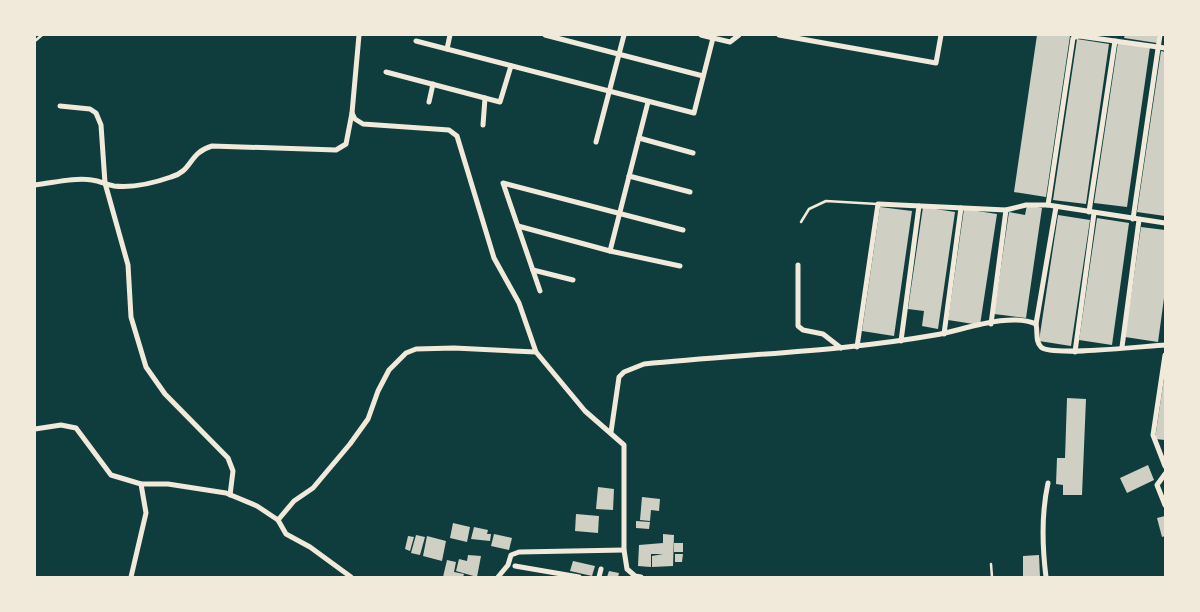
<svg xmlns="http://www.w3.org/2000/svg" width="1200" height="612" font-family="'Space Grotesk',sans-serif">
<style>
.building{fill:#cfcfc3}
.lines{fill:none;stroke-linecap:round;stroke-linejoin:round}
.service{stroke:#f1e9da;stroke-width:2.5}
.minor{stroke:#f1e9da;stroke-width:5}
</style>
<rect width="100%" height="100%" fill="#0f3d3e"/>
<g class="building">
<path d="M1037,35L1070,36L1046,197L1014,192Z"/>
<path d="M1125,35H1158L1157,43L1124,38Z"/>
<path d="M1077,39L1109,44L1086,204L1053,200Z"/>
<path d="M1118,42L1150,47L1127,207L1094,203Z"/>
<path d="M1161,51L1165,52V216L1137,212Z"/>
<path d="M1027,205L1042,208L1026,318L994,314L1009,212L1025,215Z"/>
<path d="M880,207L912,211L894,336L862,331Z"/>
<path d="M923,207L955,212L938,329L922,326L924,311L908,309Z"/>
<path d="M964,209L997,214L980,325L948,320Z"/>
<path d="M1058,215L1090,220L1071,346L1039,341Z"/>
<path d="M1097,218L1129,223L1112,345L1079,340Z"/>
<path d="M1141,227L1165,230V291L1158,342L1125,337Z"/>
<path d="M1164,378H1165V440L1155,439Z"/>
<path d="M1067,398L1086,399L1082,495H1063V485L1056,484L1057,458H1065Z"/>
<path d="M1148,465L1154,480L1127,493L1120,478Z"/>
<path d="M598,487L614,489L613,510L596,509Z"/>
<path d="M642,497L660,499L659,511L651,510L650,521L640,520Z"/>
<path d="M576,514L599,516L598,533L575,531Z"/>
<path d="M1165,516V536L1162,537L1157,518Z"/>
<path d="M636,521L650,522L649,529L636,528Z"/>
<path d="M453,523L470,527L467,542L450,538Z"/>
<path d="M474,527L488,530L487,534H491L490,541L471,539Z"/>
<path d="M494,534L512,538L509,550L491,546Z"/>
<path d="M663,534L674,535L673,566L652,567V556L663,554H651V567L638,566L639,545L663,543Z"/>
<path d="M416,535L425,537L420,555L411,553Z"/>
<path d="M408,536L414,537L410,551L405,549Z"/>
<path d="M427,536L446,541L442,561L423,556Z"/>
<rect x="674" y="543" width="9" height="9"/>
<path d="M675,554H683L682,562H675Z"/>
<path d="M468,555L481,556L477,577L456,571L459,559L467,561Z"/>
<path d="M1039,555L1040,577H1023V556Z"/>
<path d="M447,560L456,562L454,572L464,574L463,577H443Z"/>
<path d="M573,561L595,566L592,576L570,571Z"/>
<path d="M609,571L619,573L618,577H607Z"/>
</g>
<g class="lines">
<g class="service">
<path d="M35,41L42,35"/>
<path d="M801,222L809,209L826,201L877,204"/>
<path d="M991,564L992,577"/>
</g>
<g class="minor">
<path d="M359,35L352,113L355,119L363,124L449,130L457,136L494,258L519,303L536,352L585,411L624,445V550L627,569L635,576L641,577"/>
<path d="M545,35L703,76"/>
<path d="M779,35L936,63L941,35"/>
<path d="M713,38L730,42L739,35"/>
<path d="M416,41L694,113L713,38L701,35"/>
<path d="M447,49L450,35"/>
<path d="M386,72L500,102L511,66"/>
<path d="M429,102L433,84"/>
<path d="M60,106L90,109L96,113L101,125L105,183L128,265L131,317L146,367L165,394L228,458L233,471L230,495"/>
<path d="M483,125L485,98"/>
<path d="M639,138L693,153"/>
<path d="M596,142L624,35"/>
<path d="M629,176L690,192"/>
<path d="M35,185C53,183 74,177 92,180C100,181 107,185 114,186C132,188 154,183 171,177C193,171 188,153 212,146L336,150L346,144L352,113"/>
<path d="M1048,205L1073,38L1079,36L1165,48"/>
<path d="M1089,212L1115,41"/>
<path d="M1133,219L1160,35"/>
<path d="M518,226L610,251L680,266"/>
<path d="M610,251L648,102"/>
<path d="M798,265V326L803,330L823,334L841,348"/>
<path d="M533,270L573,280"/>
<path d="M540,291L503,183L683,230"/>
<path d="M991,324L1006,210"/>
<path d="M1036,324L1056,207"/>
<path d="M944,334L961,208"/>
<path d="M901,341L919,206"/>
<path d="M857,347L878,204L1006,210L1026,205H1048L1165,223"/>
<path d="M1122,347L1139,220"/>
<path d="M1075,352L1094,213"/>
<path d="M1165,355L1153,435L1165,466"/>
<path d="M35,429L61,425L76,428L111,475L141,484L146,513L131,577"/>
<path d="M611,432L619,377L624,372L644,364C741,354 839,352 935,335C964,330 1009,312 1036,324C1038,332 1035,341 1041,347C1051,357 1145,346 1165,345"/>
<path d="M1165,474L1157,485L1165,505"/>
<path d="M141,484H168L226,493L257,506L278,520L286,534L310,547L351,577"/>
<path d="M278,520L294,501L313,488L350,444L368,419L378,391L389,370L406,353L416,349L454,348L536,352"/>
<path d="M515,566L579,577"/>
<path d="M498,577L508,565L511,555L519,552L624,550"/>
<path d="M599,577L601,569"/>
<path d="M1046,577C1042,545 1041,515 1048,483"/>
</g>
</g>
<rect width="1200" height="612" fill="none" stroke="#f1e9da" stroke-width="72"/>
</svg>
